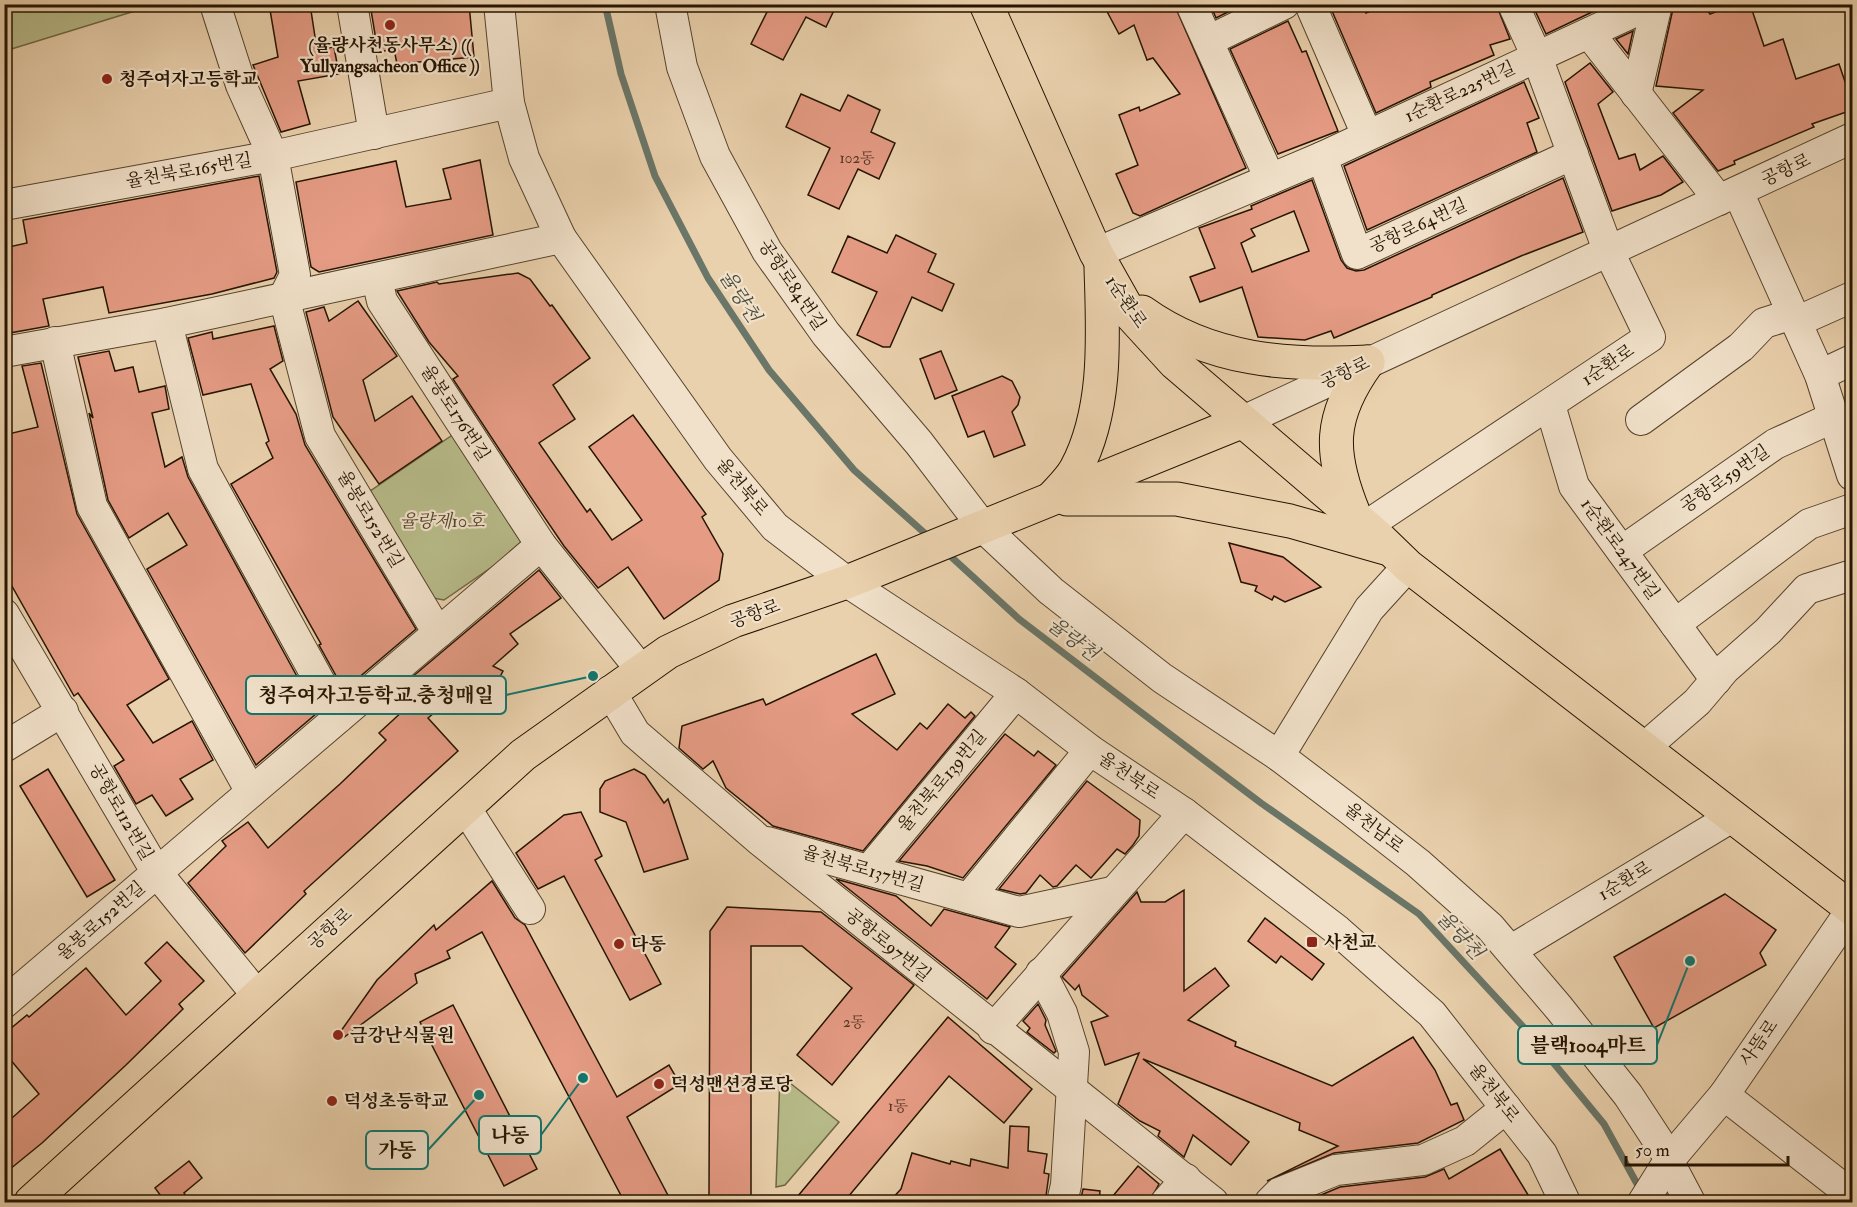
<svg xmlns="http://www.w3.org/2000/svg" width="1857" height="1207" font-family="'IM FELL Double Pica','Noto Serif KR',serif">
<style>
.green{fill:#b7bb89;stroke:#6e6845;stroke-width:1.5}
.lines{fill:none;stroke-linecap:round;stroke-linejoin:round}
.stream{stroke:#6a7668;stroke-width:7}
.building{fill:#e59b84;stroke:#251401;stroke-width:1.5;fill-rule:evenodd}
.minor-casing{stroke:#56432c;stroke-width:32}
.major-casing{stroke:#251401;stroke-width:35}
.minor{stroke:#f1e1ca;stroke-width:30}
.major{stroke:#ead1ad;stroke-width:33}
.poi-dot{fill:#8f2418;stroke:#f1e1ca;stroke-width:2}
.labels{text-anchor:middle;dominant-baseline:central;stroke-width:4.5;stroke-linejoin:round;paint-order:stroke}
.number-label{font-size:15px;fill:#553622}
.poi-label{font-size:18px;font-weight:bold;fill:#251401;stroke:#f1e1ca;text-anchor:start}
.street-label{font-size:18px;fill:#251401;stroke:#f1e1ca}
.park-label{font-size:18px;font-style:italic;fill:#51462a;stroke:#f1e1ca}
.water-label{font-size:20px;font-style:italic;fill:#4d4d3d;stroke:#f1e1ca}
.leader{fill:none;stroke:#0f766e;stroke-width:2}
.callout-dot{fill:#0f766e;stroke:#f1e1ca;stroke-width:2}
.callout{fill:#f1e1ca;stroke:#0f766e;stroke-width:2}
.callout-label{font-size:20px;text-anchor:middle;font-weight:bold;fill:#251401}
</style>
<rect width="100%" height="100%" fill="#ead1ad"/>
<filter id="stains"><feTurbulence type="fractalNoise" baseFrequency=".00333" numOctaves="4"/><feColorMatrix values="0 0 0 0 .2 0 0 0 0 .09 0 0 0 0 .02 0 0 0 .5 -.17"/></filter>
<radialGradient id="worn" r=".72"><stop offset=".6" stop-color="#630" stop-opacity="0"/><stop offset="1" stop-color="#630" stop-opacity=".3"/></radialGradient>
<g class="green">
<path d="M132,4L135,11L5,51V5Z"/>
<path d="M454,434L527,543L444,600L422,596L357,500Z"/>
<path d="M780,1075L839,1122L785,1185L776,1187Z"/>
</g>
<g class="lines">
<g class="stream">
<path d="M605,4L621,74L655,176L708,278L769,370L854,470L929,537"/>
<path d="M947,553L1019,619L1138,710L1261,803L1419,914L1528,1032L1604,1124L1641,1191"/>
</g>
</g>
<g class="building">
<path d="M269,4H310L317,50L334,47L339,74L298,81L310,124L281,132L253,65L278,57Z"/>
<path d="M370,4H469L474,57L397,64L394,49L378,52Z"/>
<path d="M771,4H837L826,27L806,17L783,60L751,44Z"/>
<path d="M1103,4H1174L1246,168L1140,216L1133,213L1116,174L1138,165L1119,115L1139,107L1140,111L1180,94L1153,58L1147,60L1134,25L1119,34Z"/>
<path d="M1210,4H1244L1216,18Z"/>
<path d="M1329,4H1364L1366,13L1388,4H1496L1510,39L1490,45L1494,55L1430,82L1431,87L1376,113Z"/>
<path d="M1532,4H1609L1546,34Z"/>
<path d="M1674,4H1703L1710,14L1736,4H1750L1764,46L1783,39L1796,79L1839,64L1852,102V110L1812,124L1814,127L1734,161L1735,164L1718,171L1673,113L1703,90L1656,86Z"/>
<path d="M1288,21L1302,52L1306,51L1338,131L1278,154L1230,49Z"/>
<path d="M1633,31L1628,54L1616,39Z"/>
<path d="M1590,63L1613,92L1598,104L1619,159L1635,154L1640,170L1663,156L1683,182L1661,195L1612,211L1565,82Z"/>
<path d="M1524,82L1539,118L1527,123L1537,152L1367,230L1344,166Z"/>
<path d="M801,94L840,111L848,95L880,110L871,132L895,143L879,179L858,169L839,209L808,195L830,148L786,127Z"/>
<path d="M480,160L493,235L319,272L311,267L296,182L396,161L406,207L451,199L443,169Z"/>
<path d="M259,176L277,272L274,278L212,294L109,313L103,287L43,299L49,326L4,334V248L27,243L23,220Z"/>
<path d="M1563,178L1583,232L1521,256L1432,295V297L1334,338L1331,331L1305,340L1258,337L1242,287L1200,302L1190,277L1215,268L1199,228L1252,209L1251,206L1312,180L1341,260L1347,268L1356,271L1364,270ZM1294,211L1309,251L1252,272L1241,243L1255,236L1251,229Z"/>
<path d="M896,235L936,254L928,272L954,284L942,311L912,297L890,347H883L857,335L877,292L832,272L848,236L887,253Z"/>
<path d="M518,273L530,279L550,306L552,305L590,358L553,385L575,419L539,443L587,512L590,509L612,540L642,520L589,447L633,415L706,514L702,517L723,554L719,580L664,619L628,567L598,588L564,546L530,496L453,379L458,376L429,342L397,291L437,282L439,284Z"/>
<path d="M358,301L397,356L363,380L375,421L412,396L442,441L379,484L333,417L306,312L324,307L329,321Z"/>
<path d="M274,326L283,361L270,369L296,414L305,445L416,629L344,690L319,645L321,644L231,484L273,458L266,443L269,441L252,387L251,384L203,395L188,338L212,332L213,339Z"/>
<path d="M109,351L115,371L133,367L139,392L165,386L169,409L152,413L165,467L182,457L188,477L317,713L256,765L147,569L187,545L168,513L129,538L108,500L89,413L93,418L78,357Z"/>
<path d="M941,351L957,390L935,399L920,359Z"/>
<path d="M41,363L77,514L169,679L127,705L153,743L192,721L213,760L180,779L193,799L166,816L152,795L136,804L114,766L124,760L78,693L74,696L4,572V435L38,427L22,366Z"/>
<path d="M1002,376L1012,381L1020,397L1018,405L1012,412L1025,445L994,457L984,431L968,437L952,396Z"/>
<path d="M1229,543L1283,557L1321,587L1285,602L1274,596L1272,600L1255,591L1257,586L1241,582Z"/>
<path d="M539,570L561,598L510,634L518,644L493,666L503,671L487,701L463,689L428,718L458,751L304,891L306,894L245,953L188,883L226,846L222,841L248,822L268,848L340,784L386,740L379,733L417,698L405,683Z"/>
<path d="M876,654L895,694L852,714L897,750L920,723L927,729L948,704L965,718L971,712L975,716L863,851L773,826L726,788L713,761L703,769L679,748L682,726L763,699L766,705Z"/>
<path d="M1005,734L1034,756L1038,751L1056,765L963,878L927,866L899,861Z"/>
<path d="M48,769L115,880L87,897L20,786Z"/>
<path d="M634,769L645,775L664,803L668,799L688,859L644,872L626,822L600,812V789L605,781Z"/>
<path d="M1087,781L1140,820L1139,836L1133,845L1125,854L1117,849L1091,878L1076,865L1057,886L1053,887L1040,875L1026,893L1020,894L999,889Z"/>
<path d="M581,812L602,856L595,860L661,984L630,1000L564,876L538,889L516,853L564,815Z"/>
<path d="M836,879L896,896L931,926L944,909L1010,927L995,947L1016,964L987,999Z"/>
<path d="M492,881L515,918L525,925L617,1097L669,1065L680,1084L627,1117L672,1203H625L482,932L447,951L450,958L415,974L417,983L339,1041L336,1038L377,980L434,925L436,930Z"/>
<path d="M1184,890V991L1215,968L1229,986L1188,1020L1236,1042L1235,1046L1332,1086L1413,1037L1435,1070L1451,1105L1457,1103L1464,1120L1418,1143L1334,1153L1267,1181L1338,1146L1299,1130L1300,1123L1143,1059L1249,1142L1231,1165L1193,1135L1184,1157L1158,1136L1160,1131L1140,1121L1118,1104L1139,1053L1105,1065L1091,1022L1108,1016L1082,995L1079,985L1075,990L1062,977L1137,892L1141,902H1165Z"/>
<path d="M1725,894L1776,930L1760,953L1766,965L1654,1028L1614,957Z"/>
<path d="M727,907L821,912L914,985L832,1085L797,1055L852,988L802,946H751V1196H709L710,931Z"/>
<path d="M1265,918L1324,964L1312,980L1281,956L1276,963L1248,941Z"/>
<path d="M167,942L204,981L179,1004L183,1009L126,1065L42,1143L4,1174V1125L39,1094L4,1052V1034L27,1015L29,1017L86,968L126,1015L161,981L145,963Z"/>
<path d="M1038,1004L1046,1020L1045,1025L1056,1051L1054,1053L1027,1032L1030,1028L1023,1021Z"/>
<path d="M453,1005L537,1169L504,1186L420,1022Z"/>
<path d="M948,1017L1032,1089L1004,1123L949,1076L843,1203H792Z"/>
<path d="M1010,1126L1029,1127L1028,1151L1047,1154L1044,1173L1049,1174L1045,1203H888L901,1189L912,1153L950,1164L951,1161L970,1166L971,1159L1008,1168Z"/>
<path d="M1500,1149L1533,1203H1378L1375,1197L1357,1203H1302L1340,1187L1425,1177L1444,1169L1449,1179Z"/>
<path d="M189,1161L202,1178L184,1193L191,1203H166L155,1188Z"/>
<path d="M1138,1166L1159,1184L1149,1202L1107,1203Z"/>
<path d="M1083,1189L1100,1191L1099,1203H1080Z"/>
</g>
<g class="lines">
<g class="minor-casing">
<g id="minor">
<path d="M215,4L241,85L273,156L295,275L284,297L320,436L438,633"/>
<path d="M352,4L374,134"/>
<path d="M499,4L509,103L524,158L561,238L718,459L775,527L847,582L1016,693L1090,750L1184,813L1337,930L1432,1014L1542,1154L1565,1202"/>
<path d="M670,4L682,67L715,156L767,251L826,334L919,443L983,527L1051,591L1162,678L1279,756L1349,809L1418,863L1490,927L1559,1008L1628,1095L1670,1159L1671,1166L1690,1202"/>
<path d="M1191,4L1270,179"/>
<path d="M1310,4L1367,135"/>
<path d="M1589,33L1719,200"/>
<path d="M1208,41L1284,4"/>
<path d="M1636,94L1657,4"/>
<path d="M1322,157L1357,254L1573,154"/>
<path d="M1738,192L1820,375L1852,475"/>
<path d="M4,205L273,156L509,103"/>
<path d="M1096,253L1322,157L1651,4"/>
<path d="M377,279L382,301L541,545L641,670"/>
<path d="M1796,322L1852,297"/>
<path d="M167,323L203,469L339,717"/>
<path d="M55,342L92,506L251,792"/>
<path d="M4,352L167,323L561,238"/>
<path d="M1820,375L1852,360"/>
<path d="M1550,405L1574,486L1716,680"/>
<path d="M1641,420L1741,347L1764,323L1793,314"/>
<path d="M1241,422L1852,138"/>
<path d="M1366,526L1650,337L1608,250L1537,57L1513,4"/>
<path d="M1622,551L1775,444L1834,417"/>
<path d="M4,614L157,873L257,995"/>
<path d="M1675,624L1809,524L1852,509"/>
<path d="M610,691L635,733L758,839L1213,1202"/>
<path d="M4,747L63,711"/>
<path d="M1644,748L1697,702L1725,669L1768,631L1807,589L1852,575"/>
<path d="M1279,756L1369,609L1408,566"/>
<path d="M465,807L530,909"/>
<path d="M767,842L1019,912L1112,892"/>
<path d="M869,870L1016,693"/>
<path d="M969,898L1090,750"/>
<path d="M1518,946L1732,817"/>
<path d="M1041,973L1062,1013L1074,1052L1066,1185L1062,1202"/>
<path d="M4,1003L541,545"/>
<path d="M993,1029L1184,813"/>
<path d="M1724,1095L1852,1195"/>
<path d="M1166,1202L1186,1179"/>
<path d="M1270,1202L1279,1193L1336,1170L1423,1160L1465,1141L1506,1108"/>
<path d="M1643,1202L1670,1159L1724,1095L1852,909"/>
</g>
</g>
<g class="major-casing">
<g id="major">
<path d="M986,4L1096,253L1131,315L1175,363L1375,534L1408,566L1852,909"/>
<path d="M1142,312C1210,361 1288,366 1368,362"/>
<path d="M1052,498C1060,489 1070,480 1076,469C1108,409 1103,334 1101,268"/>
<path d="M1067,499H1177L1290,521L1385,548"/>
<path d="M1354,514C1329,453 1328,417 1368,362"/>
<path d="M31,1202L523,755L668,652L733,621L847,582L1241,422"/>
</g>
</g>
<use href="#minor" class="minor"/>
<use href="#major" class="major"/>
</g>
<g class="poi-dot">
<circle cx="390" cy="25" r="6"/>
<circle cx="107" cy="79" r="6"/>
<rect x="1306" y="936" width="12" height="12" rx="3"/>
<circle cx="619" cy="944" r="6"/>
<circle cx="338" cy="1035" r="6"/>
<circle cx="659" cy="1084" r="6"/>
<circle cx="332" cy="1101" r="6"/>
</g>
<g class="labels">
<g class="number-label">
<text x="857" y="158">102동</text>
<text x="854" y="1022">2동</text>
<text x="898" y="1106">1동</text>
</g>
<g class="poi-label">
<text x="390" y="45" text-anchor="middle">(율량사천동사무소) ((<tspan x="390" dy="21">Yullyangsacheon Office ))</tspan></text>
<text x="119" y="79">청주여자고등학교</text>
<text x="1324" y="942">사천교</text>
<text x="631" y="944">다동</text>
<text x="350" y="1035">금강난식물원</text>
<text x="671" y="1084">덕성맨션경로당</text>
<text x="344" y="1101">덕성초등학교</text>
</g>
<g class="street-label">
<text transform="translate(1460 92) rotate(-25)">1순환로225번길</text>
<text transform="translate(1786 170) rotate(-25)">공항로</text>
<text transform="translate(189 171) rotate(-10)">율천북로165번길</text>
<text transform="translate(1418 226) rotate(-25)">공항로64번길</text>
<text transform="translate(792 285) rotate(56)">공항로84번길</text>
<text transform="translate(1126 302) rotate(56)">1순환로</text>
<text transform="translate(1608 365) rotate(-34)">1순환로</text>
<text transform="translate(1345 373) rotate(-25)">공항로</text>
<text transform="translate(455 413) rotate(57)">율봉로176번길</text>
<text transform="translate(1725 479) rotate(-35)">공항로59번길</text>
<text transform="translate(742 487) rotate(50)">율천북로</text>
<text transform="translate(370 519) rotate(59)">율봉로152번길</text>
<text transform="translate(1620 549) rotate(54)">1순환로247번길</text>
<text transform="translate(755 614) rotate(-20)">공항로</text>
<text transform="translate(1129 776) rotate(34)">율천북로</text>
<text transform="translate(942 781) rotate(-50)">율천북로139번길</text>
<text transform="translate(121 812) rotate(60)">공항로112번길</text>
<text transform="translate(1374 828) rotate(38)">율천남로</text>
<text transform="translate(863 869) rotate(16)">율천북로137번길</text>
<text transform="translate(1625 881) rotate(-31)">1순환로</text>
<text transform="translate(101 921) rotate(-41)">율봉로152번길</text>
<text transform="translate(330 929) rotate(-42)">공항로</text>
<text transform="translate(888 945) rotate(39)">공항로97번길</text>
<text transform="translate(1759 1043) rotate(-55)">사뜸로</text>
<text transform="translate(1494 1093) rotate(52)">율천북로</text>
</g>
<g class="park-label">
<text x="442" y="521">율량제10호</text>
</g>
<g class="water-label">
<text transform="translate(740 296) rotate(57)">율량천</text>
<text transform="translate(1073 639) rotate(37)">율량천</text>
<text transform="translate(1460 935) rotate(47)">율량천</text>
</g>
</g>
<path class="leader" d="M593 676L506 695M1690 961L1657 1045M583 1078L541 1135M479 1095L428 1150"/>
<g class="callout-dot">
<circle cx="593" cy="676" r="6"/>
<circle cx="1690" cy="961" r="6"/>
<circle cx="583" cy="1078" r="6"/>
<circle cx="479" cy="1095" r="6"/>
</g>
<g class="callout">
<rect x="246" y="676" width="260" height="38" rx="6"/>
<rect x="1518" y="1026" width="139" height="38" rx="6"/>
<rect x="479" y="1116" width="62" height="38" rx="6"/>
<rect x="366" y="1131" width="62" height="38" rx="6"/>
</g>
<g class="callout-label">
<text x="376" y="702">청주여자고등학교.충청매일</text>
<text x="1588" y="1052">블랙1004마트</text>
<text x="510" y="1142">나동</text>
<text x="397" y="1157">가동</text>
</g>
<rect width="1857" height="1207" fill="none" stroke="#ead1ad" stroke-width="24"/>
<rect x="6" y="6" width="1845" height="1195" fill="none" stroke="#251401" stroke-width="3"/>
<rect x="12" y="12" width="1833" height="1183" fill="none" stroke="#251401" stroke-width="1.5"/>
<path d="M1626 1156v9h162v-9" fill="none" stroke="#251401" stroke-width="3"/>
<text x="1635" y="1156" font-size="18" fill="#251401" stroke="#f1e1ca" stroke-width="4.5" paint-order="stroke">50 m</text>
<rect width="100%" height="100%" filter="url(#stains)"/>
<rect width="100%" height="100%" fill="url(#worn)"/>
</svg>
